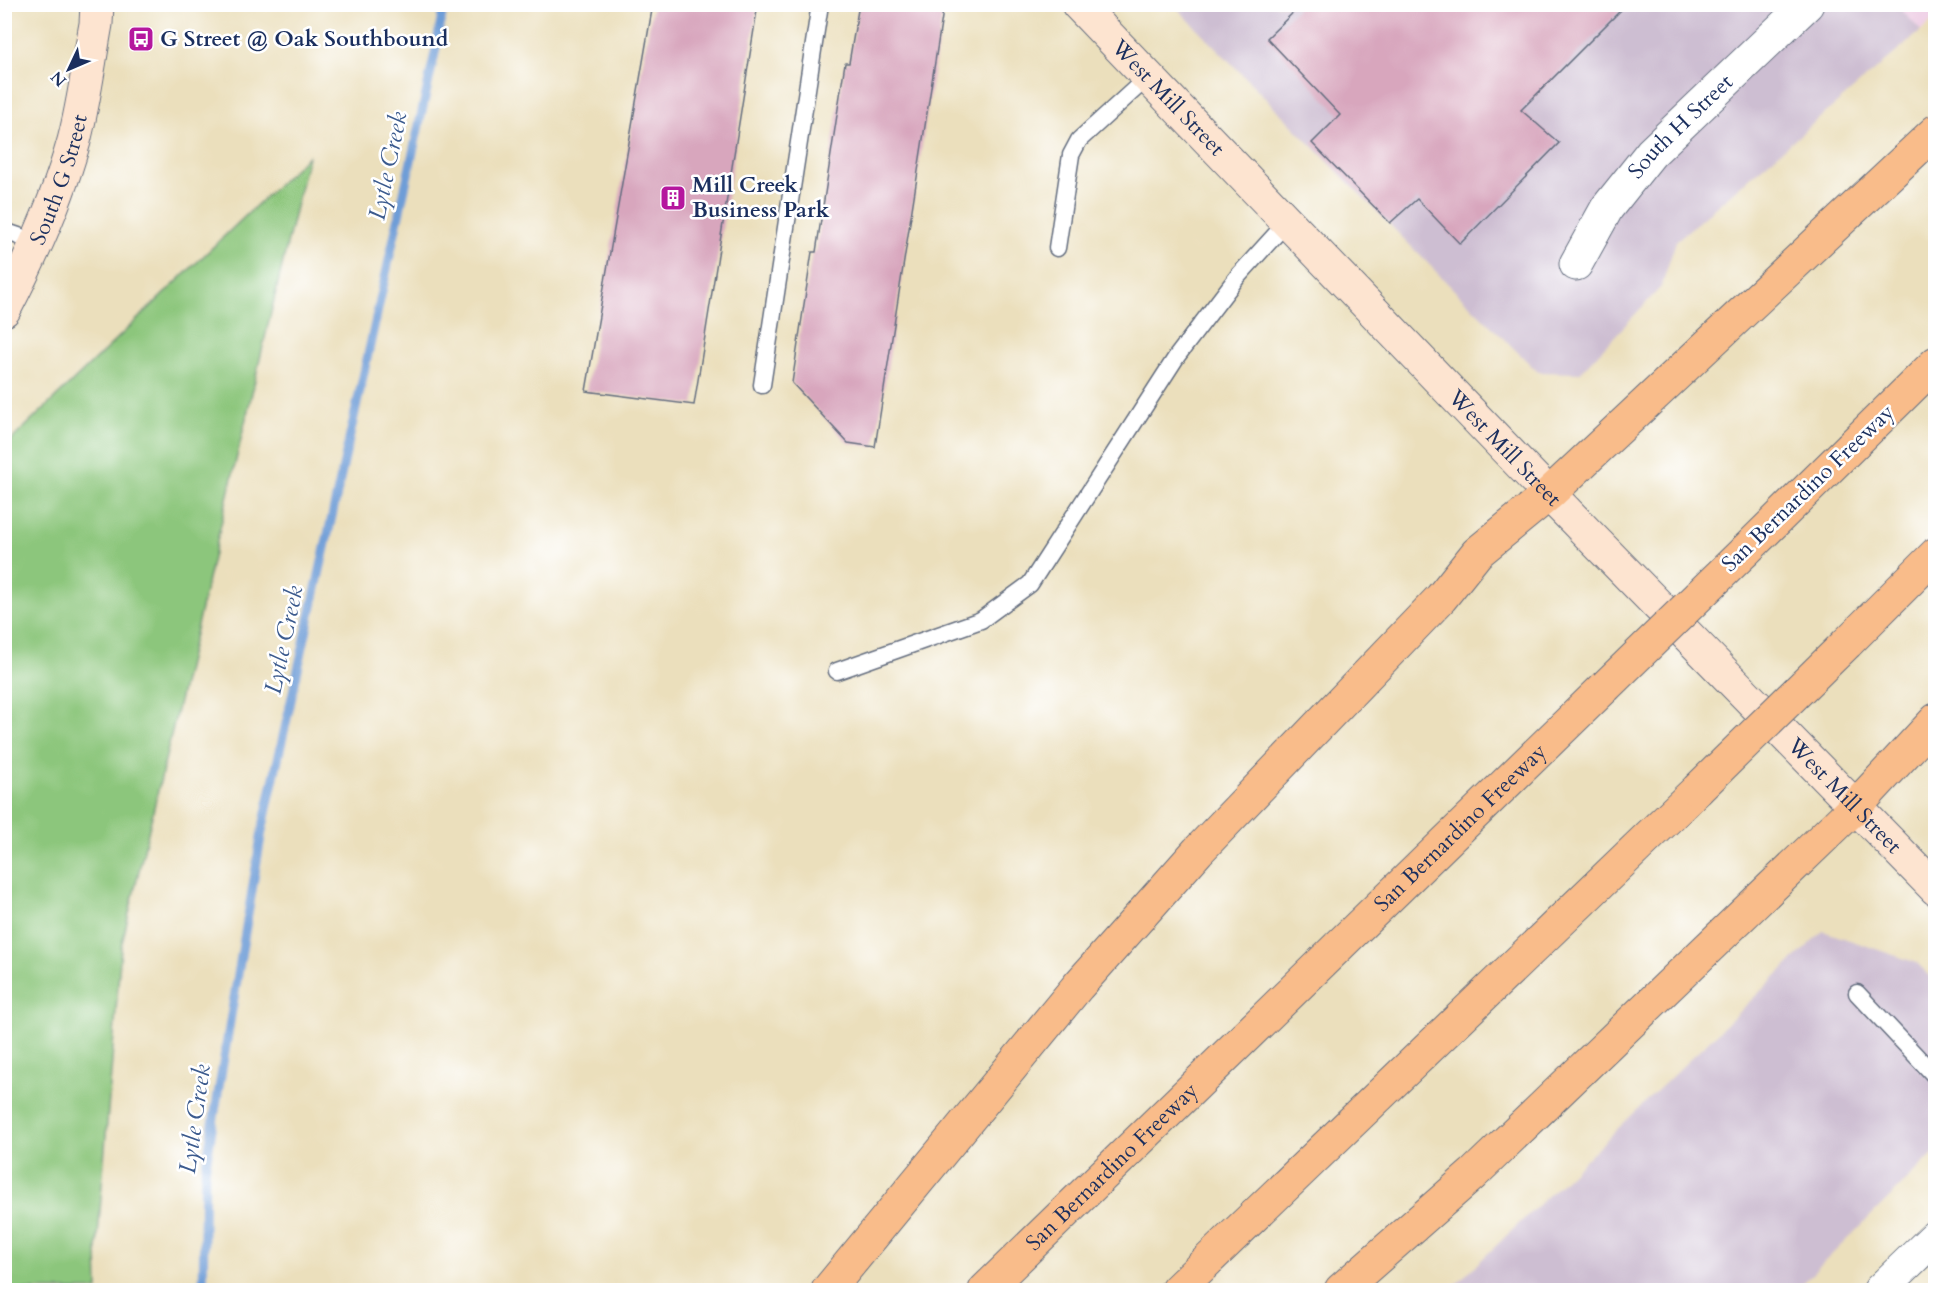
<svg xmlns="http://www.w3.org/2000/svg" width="1940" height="1295" font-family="Cardo,serif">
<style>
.built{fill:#efd0e6}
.industrial{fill:#cdbed2}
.green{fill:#8cc67b;stroke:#547a6c;stroke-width:1.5}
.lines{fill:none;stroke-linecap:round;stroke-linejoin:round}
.stream{stroke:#6e9dd7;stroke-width:9}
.building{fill:#d8a6bd}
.service-casing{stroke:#646d7f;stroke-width:19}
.minor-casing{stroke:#646d7f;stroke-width:35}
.secondary-casing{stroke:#646d7f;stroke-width:35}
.motorway-casing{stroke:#646d7f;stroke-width:35}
.service{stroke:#fff;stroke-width:16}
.minor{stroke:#fff;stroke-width:33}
.secondary{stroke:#fde4d0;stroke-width:33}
.motorway{stroke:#f9bc8a;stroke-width:33}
.motorway-bridge-casing{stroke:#646d7f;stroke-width:35;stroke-linecap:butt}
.motorway-bridge{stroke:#f9bc8a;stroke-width:33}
.labels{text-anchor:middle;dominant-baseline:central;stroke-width:5;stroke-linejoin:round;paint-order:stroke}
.poi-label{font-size:22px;font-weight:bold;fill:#1b2f5e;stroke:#fff;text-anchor:start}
.street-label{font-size:22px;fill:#1b2f5e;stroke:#fff}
.water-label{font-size:24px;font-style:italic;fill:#3c5b8e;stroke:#fff}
</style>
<rect width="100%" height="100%" fill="#fff"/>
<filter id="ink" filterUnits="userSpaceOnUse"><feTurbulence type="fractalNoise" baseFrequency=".0167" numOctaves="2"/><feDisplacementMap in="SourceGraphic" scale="12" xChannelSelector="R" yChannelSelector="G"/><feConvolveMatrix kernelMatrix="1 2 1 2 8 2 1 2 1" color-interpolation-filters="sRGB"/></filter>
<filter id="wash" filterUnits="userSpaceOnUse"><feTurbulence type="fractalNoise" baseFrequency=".008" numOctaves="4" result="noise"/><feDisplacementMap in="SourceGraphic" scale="24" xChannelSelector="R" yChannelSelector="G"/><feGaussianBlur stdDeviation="1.35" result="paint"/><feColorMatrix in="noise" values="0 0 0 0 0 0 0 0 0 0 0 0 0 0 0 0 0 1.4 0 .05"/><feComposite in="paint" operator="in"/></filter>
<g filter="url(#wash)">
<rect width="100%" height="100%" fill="#ebdfbc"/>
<path class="built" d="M1896,5H1935V18L1921,31Z"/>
<g class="industrial">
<path d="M1896,4L1921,31L1676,241L1661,287L1580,373L1538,372L1454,290L1174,5Z"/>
<path d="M1823,931L1917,963L1935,981V1152L1796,1290H1450Z"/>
</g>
<path class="green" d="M308,156L121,947L97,1249L98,1290H5V446Z"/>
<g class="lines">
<path class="stream" d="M203,1290L205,1171L262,831L435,53L444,4"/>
</g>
<g id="blocks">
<g class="building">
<path d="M653,4H758L694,405L586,391Z"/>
<path d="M859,4H944L875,447L848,443L792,383L812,252H816L845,63H849Z"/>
<path d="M1302,4H1627L1521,110L1559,143L1460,244L1417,199L1390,223L1312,143L1340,115L1267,38Z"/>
</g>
</g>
</g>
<g filter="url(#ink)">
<use href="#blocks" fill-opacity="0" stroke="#646d7f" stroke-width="1.5"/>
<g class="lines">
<g class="service-casing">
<g id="service">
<path d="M4,231L36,242"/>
<path d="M1057,248L1071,155L1079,140L1148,77"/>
<path d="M762,385L820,4"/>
<path d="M837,671L981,620L1030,584L1177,356L1238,276L1287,222"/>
<path d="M1857,993L1936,1077"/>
</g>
</g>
<g class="minor-casing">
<g id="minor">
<path id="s1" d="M1576,264L1607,208L1651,153L1807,4"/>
<path d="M1880,1290L1936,1236"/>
</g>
</g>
<g class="secondary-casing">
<g id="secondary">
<path id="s2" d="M1078,4L1549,494L1936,889"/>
<path id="s3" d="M4,310C32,256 58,199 74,141C84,103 89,62 96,24L97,4"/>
</g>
</g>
<g class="motorway-casing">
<g id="motorway">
<path d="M1745,551L1936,363"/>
<path d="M1847,643L1936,554"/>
<path d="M828,1290L1078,986L1198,851L1441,598L1477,553L1549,494L1936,131"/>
<path id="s4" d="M985,1290L1605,687"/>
<path d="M1177,1290L1697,790"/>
<path d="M1341,1290L1473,1174L1855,807L1936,720"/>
</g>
</g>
<use href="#service" class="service"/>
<use href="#minor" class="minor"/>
<use href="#secondary" class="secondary"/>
<use href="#motorway" class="motorway"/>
<g class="motorway-bridge-casing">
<g id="motorway-bridge">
<path d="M1605,687L1745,551"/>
<path d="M1697,790L1847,643"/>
</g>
</g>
<use href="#motorway-bridge" class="motorway-bridge"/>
</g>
</g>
<defs>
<g id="bus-square" transform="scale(1.35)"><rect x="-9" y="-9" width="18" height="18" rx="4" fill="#b5179e" stroke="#fff"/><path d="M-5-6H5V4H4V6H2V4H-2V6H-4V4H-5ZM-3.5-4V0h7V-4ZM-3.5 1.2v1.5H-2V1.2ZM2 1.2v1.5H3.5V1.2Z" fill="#fff"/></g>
<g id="building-square" transform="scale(1.35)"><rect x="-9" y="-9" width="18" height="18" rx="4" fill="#b5179e" stroke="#fff"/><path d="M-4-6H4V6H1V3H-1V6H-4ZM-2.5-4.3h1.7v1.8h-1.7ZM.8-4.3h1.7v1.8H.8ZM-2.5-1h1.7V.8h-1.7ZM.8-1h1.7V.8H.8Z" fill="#fff"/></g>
</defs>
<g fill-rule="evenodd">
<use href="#bus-square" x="141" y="39"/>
<use href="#building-square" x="673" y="198"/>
</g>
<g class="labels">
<g class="poi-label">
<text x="160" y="39">G Street @ Oak Southbound</text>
<text x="692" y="185">Mill Creek<tspan x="692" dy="25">Business Park</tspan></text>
</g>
<g class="street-label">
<text stroke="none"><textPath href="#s2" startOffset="130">West Mill Street</textPath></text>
<text stroke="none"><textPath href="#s1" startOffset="174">South H Street</textPath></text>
<text stroke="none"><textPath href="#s3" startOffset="142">South G Street</textPath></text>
<text stroke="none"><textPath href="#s2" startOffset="616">West Mill Street</textPath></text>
<text transform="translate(1808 488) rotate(-44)">San Bernardino Freeway</text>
<text stroke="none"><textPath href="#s2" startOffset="1102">West Mill Street</textPath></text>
<text stroke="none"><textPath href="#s4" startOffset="663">San Bernardino Freeway</textPath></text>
<text stroke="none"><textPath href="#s4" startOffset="177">San Bernardino Freeway</textPath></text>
</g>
<g class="water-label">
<text transform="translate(388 166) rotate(-78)">Lytle Creek</text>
<text transform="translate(284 640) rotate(-78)">Lytle Creek</text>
<text transform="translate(195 1119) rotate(-82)">Lytle Creek</text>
</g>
</g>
<rect width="1940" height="1295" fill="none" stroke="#fff" stroke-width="24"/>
<g transform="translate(69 69) rotate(226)" stroke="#ffffff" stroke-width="4.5" paint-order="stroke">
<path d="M0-4.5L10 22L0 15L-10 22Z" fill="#1b2f5e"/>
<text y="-9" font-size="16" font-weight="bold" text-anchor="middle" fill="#1b2f5e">N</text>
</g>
</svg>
